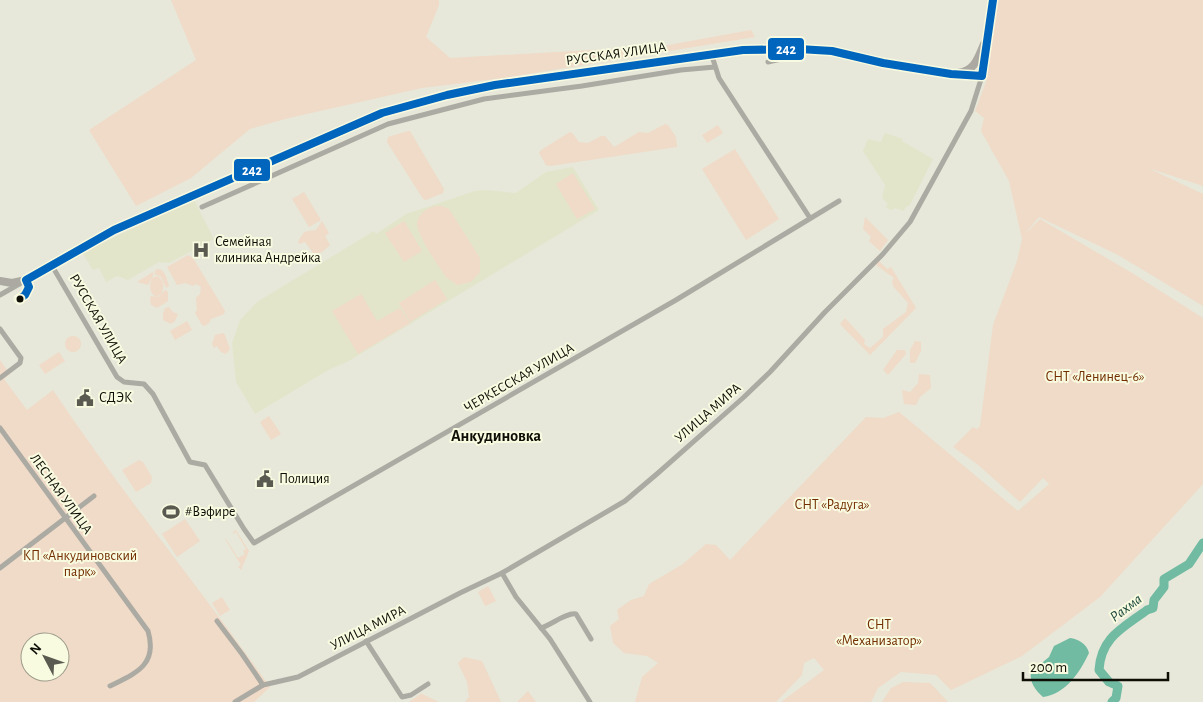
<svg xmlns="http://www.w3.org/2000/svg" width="1203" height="702" font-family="'Alegreya Sans',sans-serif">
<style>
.built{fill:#e3e5cb}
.green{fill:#f0dac8;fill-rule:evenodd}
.water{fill:#71bba3}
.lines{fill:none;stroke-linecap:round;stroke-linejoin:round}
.river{stroke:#71bba3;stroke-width:9}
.street{stroke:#acaba3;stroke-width:5}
.secondary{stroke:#aba9a2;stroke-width:8}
.bus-1-casing{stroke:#f9fbe0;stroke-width:11}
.bus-1{stroke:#0065bd;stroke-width:8}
.bus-dot{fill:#0e0e06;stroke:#f9fbe0;stroke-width:2}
.labels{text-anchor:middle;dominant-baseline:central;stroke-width:4;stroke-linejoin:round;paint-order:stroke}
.street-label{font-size:14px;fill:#0e0e06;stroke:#f9fbe0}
.poi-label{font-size:14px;fill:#0e0e06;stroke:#f9fbe0;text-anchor:start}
.park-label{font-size:14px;fill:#722e00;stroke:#f9fbe0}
.water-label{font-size:15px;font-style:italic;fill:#1c493c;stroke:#f9fbe0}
.quarter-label{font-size:16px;font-weight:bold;fill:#0e0e06;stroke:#f9fbe0}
.line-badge{stroke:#f9fbe0;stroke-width:2}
.badge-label{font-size:14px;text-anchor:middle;font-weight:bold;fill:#fff}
</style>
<rect width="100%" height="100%" fill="#e7e8d9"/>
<g class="built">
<path d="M885,133L903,139L902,141L933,159L910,205L906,207L903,211L895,208L891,210L886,207L888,204L882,198L885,185L863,151L868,139L881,142Z"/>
<path d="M573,167L599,210L347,362L330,369L255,414L236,382L232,343L240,320L257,302L374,231L376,234L406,214L475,191L486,190L516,193L546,172Z"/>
<path d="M194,200L214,239L169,263L159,262L128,280L117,276L106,282L99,268L93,270L82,252Z"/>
</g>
<g class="green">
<path d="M171,0H439V5L426,37L450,58L663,46L751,30L755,37L503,78L422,88L289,118L250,129L191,178L136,206L89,130L196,60Z"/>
<path d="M997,0H1203V186L1148,168L1203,194V306L1118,255L1039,217L1024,235L1040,219L1132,273L1203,318V484L1100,597L1022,656L951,690L936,675L901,672L878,688L871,702H781L824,670L814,658L804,663L802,675L776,702H635L642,677L658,663L647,656L624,653L613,643L610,626L619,619L617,610L631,600L644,596L649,584L683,564L706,544L716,545L730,560L866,417L883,418L899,412L1018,511L1049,484L1043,478L1020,502L977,464L953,447L973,427L977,429L980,426L993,325L1017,261L1022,239L1009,181L981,131L984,118L975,111L986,82Z"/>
<path d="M665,124L668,125L676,137L677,147L550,166L546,165L539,153L541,150L570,132L573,134L579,142L588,143L601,136H605L614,147L639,132L648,133Z"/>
<path d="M718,125L723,133L707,143L702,135Z"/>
<path d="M408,131H410L444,189L443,193L426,200L423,199L387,142L388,137Z"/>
<path d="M735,149L779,219L746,240L702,169Z"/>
<path d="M573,173L595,209L577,219L556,184Z"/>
<path d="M304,192L321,220L309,227L292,199Z"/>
<path d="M436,206H441L449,209L480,258V272L471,282L457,285C454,282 450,280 447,278C440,269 416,233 417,223C419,213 427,208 436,206Z"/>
<path d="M865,217L888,240L880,251L869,241L871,237L863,229Z"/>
<path d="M322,221L329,233L325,236L330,245L322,252L314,254L305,242L299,244L298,242C305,230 303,232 316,230Z"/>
<path d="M404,221L422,251L404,262L385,233Z"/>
<path d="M188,255L193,258L225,311L224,314L211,319L209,323L204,326L202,325L195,313L197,310L196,298L200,294L201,287L196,284L193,286L185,283L177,285L167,267Z"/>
<path d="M879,261L887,269L891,267L916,308L870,355L840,324L845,318L865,340L864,344L870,348L883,337V329L906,312L908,303L893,286L892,281L894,278L876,265Z"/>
<path d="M157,269L162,270L166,276L169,286L166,288L161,277L154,274L155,271Z"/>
<path d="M153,272V276L148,285L137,282Z"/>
<path d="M157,276C164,280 165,287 161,294L156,297C149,293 149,285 152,278Z"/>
<path d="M435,280L447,299L410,322L399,303Z"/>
<path d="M165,290L168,292V301L157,308L151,305L150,298L151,296L158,297Z"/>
<path d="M361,294L377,321L400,308L410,323L358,354L332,311Z"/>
<path d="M169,307L173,312L178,314L175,321L171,324L163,320V314L165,308Z"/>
<path d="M187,321L192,330L175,340L170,331Z"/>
<path d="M223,333L225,335L230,349L226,354L221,352L217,346L214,348L212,344L215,335Z"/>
<circle cx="73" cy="344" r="8"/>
<path d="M915,341L921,342V351L915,363H910V350Z"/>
<path d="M897,350H905L906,354L888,375L883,370Z"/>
<path d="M59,352L65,361L45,374L39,365Z"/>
<path d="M0,360L10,374L4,379L27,410L53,390C121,492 199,587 270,687L254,702H0ZM30,642H60V672H30Z"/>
<path d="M919,374L930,375L931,388L920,397L916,405L904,404L902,390L910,392L918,383Z"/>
<path d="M269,416L281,434L271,440L260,422Z"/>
<path d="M139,460L143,462L152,477L151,483L136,492L122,470Z"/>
<path d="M185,519L200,541L177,557L162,534Z"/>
<path d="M236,530L249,551L241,570L238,567L241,565L225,539H226L238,558L245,554L243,551L246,549L236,532L233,534V532Z"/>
<path d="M488,586L496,601L485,606L478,592Z"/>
<path d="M222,597L230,610L220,616L212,603Z"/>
<path d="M464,657L482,661L501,702H465L469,697L467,682L458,663Z"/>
<path d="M903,682L930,683L948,702H882L891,688Z"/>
<path d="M528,691L536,702H517Z"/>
<path d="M422,693V694L439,702H409Z"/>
</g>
<path class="water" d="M1070,638C1078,639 1087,644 1089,653C1080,672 1066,694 1043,697C1036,691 1029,682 1031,672L1049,657L1054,646Z"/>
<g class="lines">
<path class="river" d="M1112,702L1116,698L1118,686L1109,682L1099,670C1101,637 1123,628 1147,610L1153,608L1154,600L1164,587V579L1189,564L1203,543"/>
<g class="street">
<path d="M711,53L719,78L810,218"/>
<path d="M768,62L794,56L799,49"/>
<path d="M202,207L388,124L484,99L582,86L681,70L715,67"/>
<path d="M51,264L117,377L124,382L144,384L153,394L190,462L205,465L244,529L254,543L676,300L839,201"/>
<path d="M0,295L21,283"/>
<path d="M0,329L21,358L20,363L0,378"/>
<path d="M0,428L148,631C158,665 136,673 110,686"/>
<path d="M0,568L94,496"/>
<path d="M502,573L516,597L550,639L590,702"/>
<path d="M217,621L242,654L263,685"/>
<path d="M541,628C551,625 567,612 576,614L591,639"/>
<path d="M366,641L402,697L411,695L428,684"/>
<path d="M235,702L263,685L298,677L460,593L502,573L625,501L658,473L744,397L770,372L825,312L882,255L910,222L971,111L982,76"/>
</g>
<g class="secondary">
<path d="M958,73C975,71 978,58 984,44"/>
<path d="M0,281L12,283L26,280L114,230L382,113L447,95L495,85L743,50L799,49L832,51L883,63L951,74L982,76L993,0"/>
</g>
<g class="bus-1-casing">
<path id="bus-1" d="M19,299L25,295L29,287L26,280L114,230L382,113L447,95L495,85L743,50L799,49L832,51L883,63L951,74L982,76L993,0"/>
</g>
<use href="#bus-1" class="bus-1"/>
</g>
<defs>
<g id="hospital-bare" transform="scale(1.35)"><path d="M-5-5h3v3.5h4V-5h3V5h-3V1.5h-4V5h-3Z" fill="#5a5a50" stroke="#f9fbe0" stroke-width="2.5" paint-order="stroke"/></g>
<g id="civic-bare" transform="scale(1.35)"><path d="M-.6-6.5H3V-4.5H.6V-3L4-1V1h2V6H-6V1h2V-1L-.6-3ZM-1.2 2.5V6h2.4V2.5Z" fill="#5a5a50" stroke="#f9fbe0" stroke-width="2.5" paint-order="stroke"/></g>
<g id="stadium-bare" transform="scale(1.35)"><path d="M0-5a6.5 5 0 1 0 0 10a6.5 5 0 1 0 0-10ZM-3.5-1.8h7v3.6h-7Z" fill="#5a5a50" stroke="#f9fbe0" stroke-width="2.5" paint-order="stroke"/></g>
</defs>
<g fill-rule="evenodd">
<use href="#hospital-bare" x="201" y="250"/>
<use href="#civic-bare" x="85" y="398"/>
<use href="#civic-bare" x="265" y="479"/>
<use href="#stadium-bare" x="171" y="512"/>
</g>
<circle class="bus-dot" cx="20" cy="299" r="4.5"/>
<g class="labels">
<g class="street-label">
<text transform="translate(616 54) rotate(-8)">РУССКАЯ УЛИЦА</text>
<text transform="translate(98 319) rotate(60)">РУССКАЯ УЛИЦА</text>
<text transform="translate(519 378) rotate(-30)">ЧЕРКЕССКАЯ УЛИЦА</text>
<text transform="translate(708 413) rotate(-41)">УЛИЦА МИРА</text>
<text transform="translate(61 494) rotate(54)">ЛЕСНАЯ УЛИЦА</text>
<text transform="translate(368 628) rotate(-27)">УЛИЦА МИРА</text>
</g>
<g class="poi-label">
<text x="215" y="242">Семейная<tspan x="215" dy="16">клиника Андрейка</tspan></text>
<text x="99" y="398">СДЭК</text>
<text x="279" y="479">Полиция</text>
<text x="185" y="512">#Вэфире</text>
</g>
<g class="park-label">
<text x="1095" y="377">СНТ «Ленинец-6»</text>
<text x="832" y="505">СНТ «Радуга»</text>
<text x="80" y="556">КП «Анкудиновский<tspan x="80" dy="16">парк»</tspan></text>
<text x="879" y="625">СНТ<tspan x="879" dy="16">«Механизатор»</tspan></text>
</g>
<g class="water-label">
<text transform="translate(1126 608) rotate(-37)">Рахма</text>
</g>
<g class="quarter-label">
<text x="496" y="436">Анкудиновка</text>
</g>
</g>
<g class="line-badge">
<rect x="767" y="37" width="38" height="24" rx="5" fill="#0065bd"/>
<rect x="233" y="158" width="38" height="24" rx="5" fill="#0065bd"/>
</g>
<g class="badge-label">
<text x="786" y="54">242</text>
<text x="252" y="175">242</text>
</g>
<g transform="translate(45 657) rotate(311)"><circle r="24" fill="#f9fbe0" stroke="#9b9c89"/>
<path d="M0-4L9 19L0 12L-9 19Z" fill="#5a5a50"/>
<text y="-8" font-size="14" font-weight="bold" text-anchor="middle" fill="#0e0e06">N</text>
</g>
<path d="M1023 672v8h145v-8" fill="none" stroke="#0e0e06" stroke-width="2.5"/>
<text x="1030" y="672" font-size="15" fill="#0e0e06" stroke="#f9fbe0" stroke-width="4" paint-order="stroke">200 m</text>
</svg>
